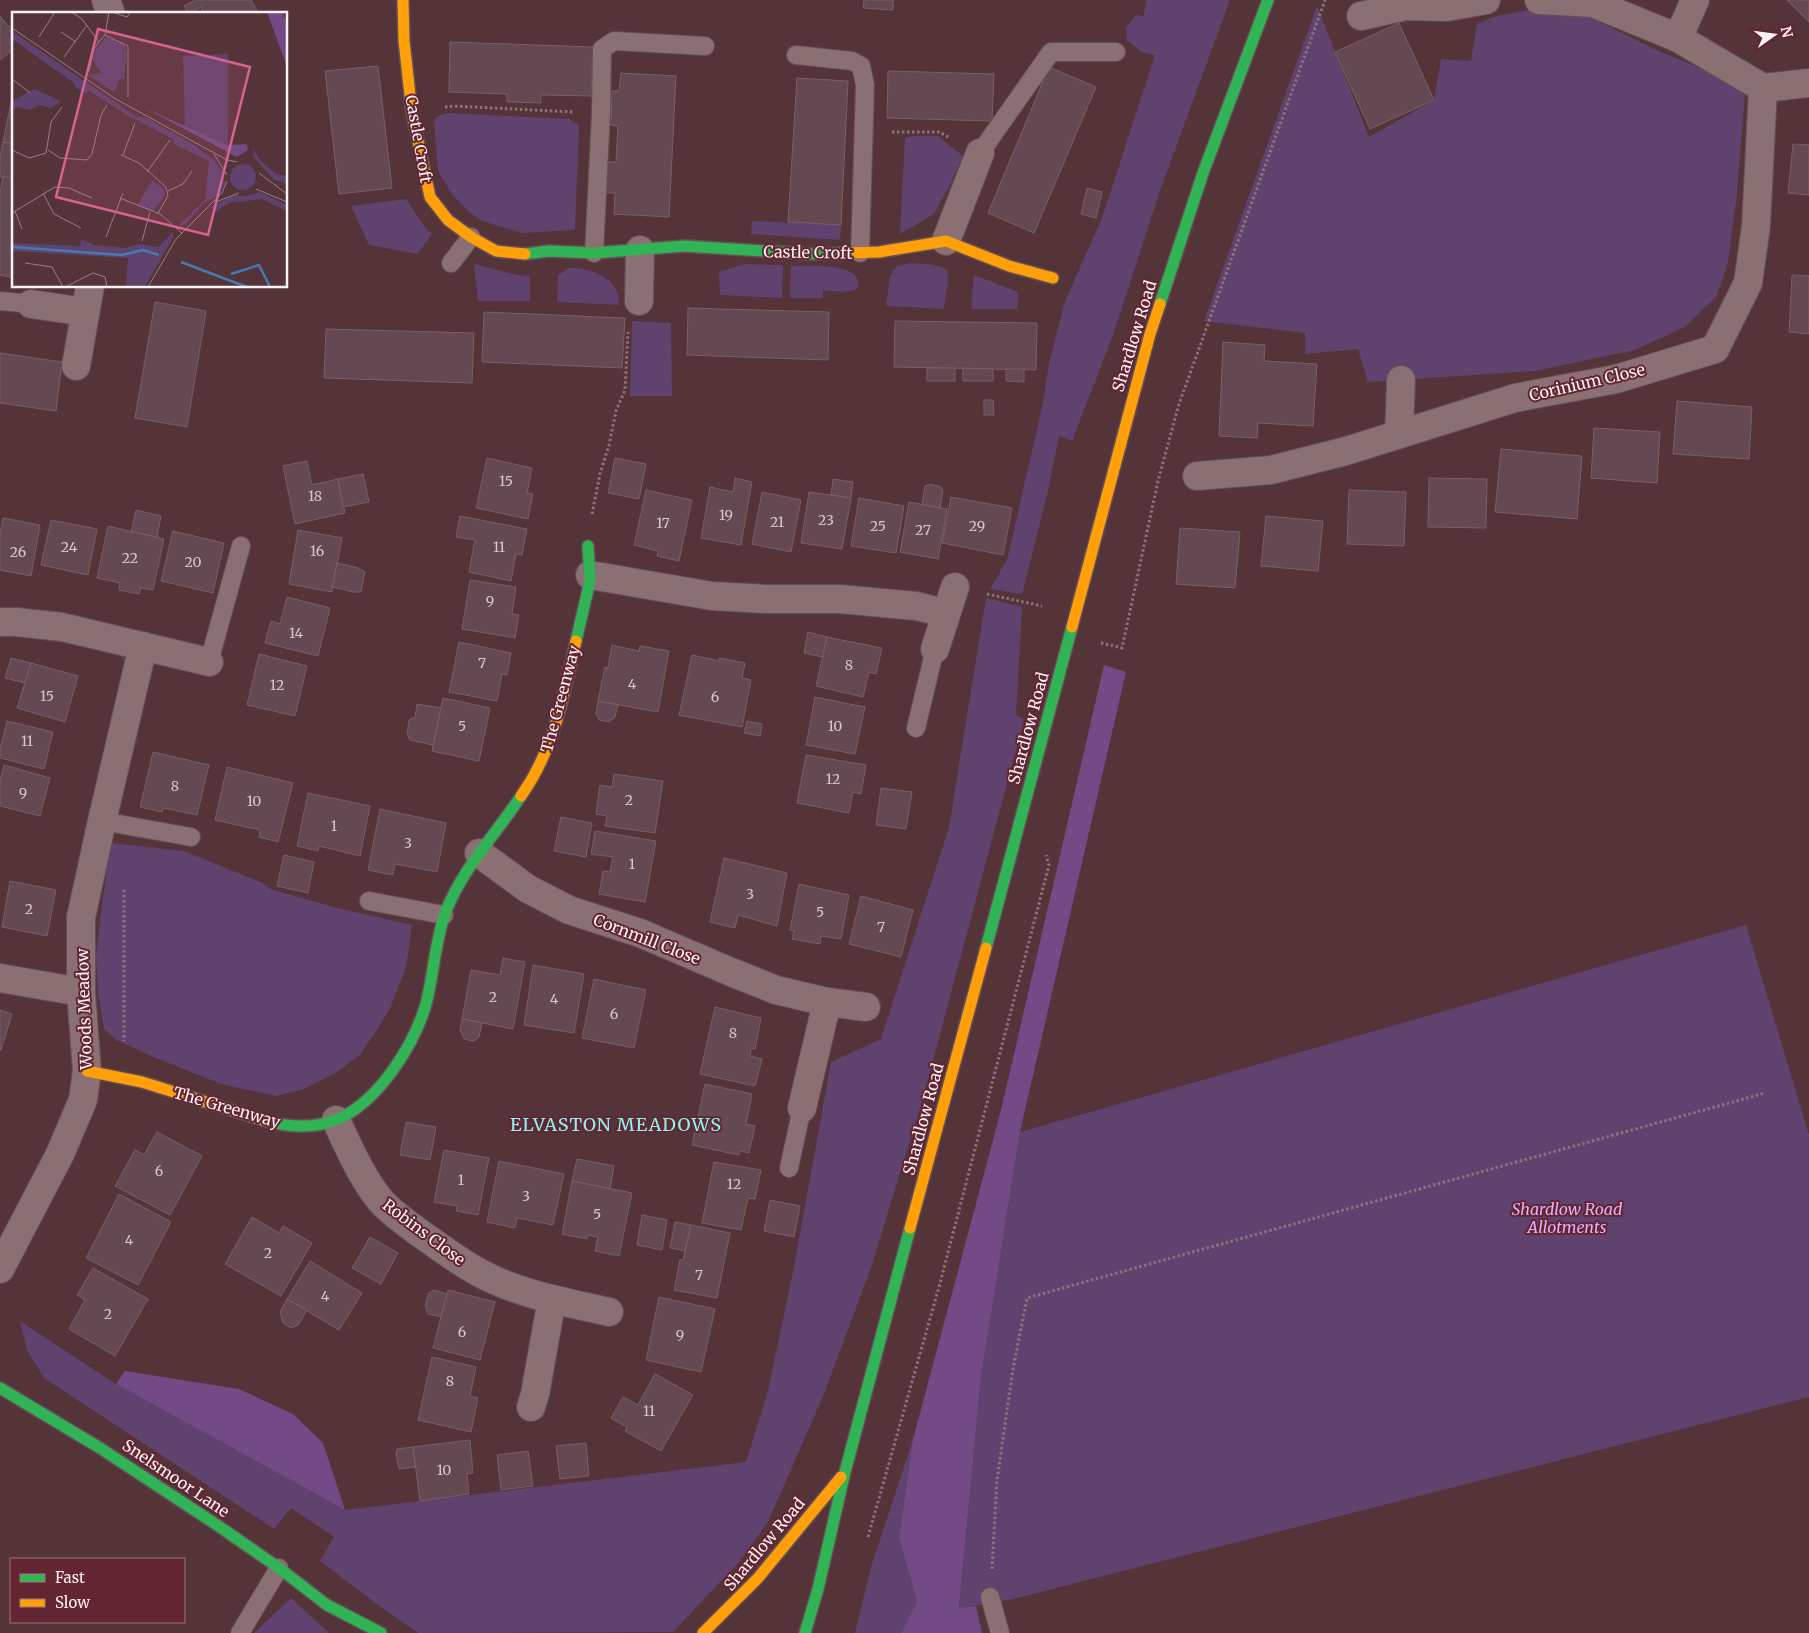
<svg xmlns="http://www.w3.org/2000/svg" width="1809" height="1633" font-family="Merriweather,serif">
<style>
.green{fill:#60426e}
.forest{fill:#724a85}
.building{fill:#654952;stroke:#7a5f67}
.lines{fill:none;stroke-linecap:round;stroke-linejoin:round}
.lane-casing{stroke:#654f54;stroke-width:20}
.street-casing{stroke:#654f54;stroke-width:30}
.fast-casing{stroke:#654f54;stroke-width:14}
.slow-casing{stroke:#654f54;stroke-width:14}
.path{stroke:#8a7477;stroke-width:3;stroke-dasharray:2.5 2.5;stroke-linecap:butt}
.lane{stroke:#8a6f73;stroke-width:18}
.street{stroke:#8a6f73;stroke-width:28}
.fast{stroke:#30b455;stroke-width:11}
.slow{stroke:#ff9f0a;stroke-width:11}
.labels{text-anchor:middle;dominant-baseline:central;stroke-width:4;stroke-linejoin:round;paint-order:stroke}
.number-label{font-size:14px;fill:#d6c8cb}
.street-label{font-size:16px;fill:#fbf2f3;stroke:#622531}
.park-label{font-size:16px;font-style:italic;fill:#deb1fd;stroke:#622531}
.neighbourhood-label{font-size:18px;letter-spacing:1px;fill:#8bf6f0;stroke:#622531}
.inset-river{fill:none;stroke:#477ab2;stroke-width:2.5}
.inset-road{fill:none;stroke:#977f83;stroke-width:1}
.view{fill:#d66490;fill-opacity:0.15;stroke:#d66490;stroke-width:2.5}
.inset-edge{fill:none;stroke:#fbf2f3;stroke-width:2.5}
</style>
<rect width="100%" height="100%" fill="#543339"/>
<g class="green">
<path d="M1146,0H1230L1161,188L1112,338L1072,441L1059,436L1049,486L1022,594L990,589L1007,560L1043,403L1049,363L1065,301L1102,218L1155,55L1141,52L1127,40L1126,28L1136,15L1144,16Z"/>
<path d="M1317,6L1369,137L1434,100L1441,59L1471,61L1477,24L1493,17L1539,8L1586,15L1652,48L1724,78L1745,94L1737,193L1728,263L1716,297L1685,327L1635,350L1535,371L1368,382L1358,349L1305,354V333L1204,321Z"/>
<path d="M446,113L569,119L579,125L575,230L522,233L482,221L469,212L451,193L438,171L434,120L438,116Z"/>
<path d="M913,136H938L963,156L951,183L934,214L900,234L905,138Z"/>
<path d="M406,199L424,226L432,234L417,254L369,245L351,206Z"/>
<path d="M752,221L841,225L840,240L751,234Z"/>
<path d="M911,263C956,266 950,266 944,309L886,306L890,276L897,266Z"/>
<path d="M474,264L517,275L530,276V301H478Z"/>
<path d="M744,264L783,265L782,298L720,295L719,272Z"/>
<path d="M791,266C806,266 849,263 857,278C858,280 858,283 859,286L855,290L842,292L823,290V298H790Z"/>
<path d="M569,268C584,267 612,275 617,292C619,296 618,301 619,305L557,302L558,275Z"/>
<path d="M974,275L1018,292L1017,309H971Z"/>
<path d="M632,321L671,323L672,396H630Z"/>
<path d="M986,598L1022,607L1016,714L1024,720L923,1098L871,1268L824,1394L768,1522L740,1561L673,1632L418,1633L381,1607L320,1561L334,1537L291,1508L274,1529L44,1378L27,1350L20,1321L116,1384L345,1510L746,1462L768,1391L794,1267L831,1062L881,1039L949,827Z"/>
<path d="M110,843L184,851L263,883L270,889L337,908L412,925L406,968L390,1008L379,1027L360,1055L337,1072L301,1090L276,1096L221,1084L156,1058L116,1040L104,1029L98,993L96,954Z"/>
<path d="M1746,925L1809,1135V1397L1013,1599L959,1609L981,1378L1020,1132Z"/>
<path d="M913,1439L899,1538L917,1602L901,1633H855L871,1567Z"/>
<path d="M291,1598L329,1633H254Z"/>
</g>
<g class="forest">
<path d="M1104,665L1126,672L1020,1132L981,1378L959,1608L976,1606L982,1633H901L917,1602L899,1538L913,1439L1001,1110Z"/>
<path d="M125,1371L239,1389L293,1414L323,1443L345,1510L116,1384Z"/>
</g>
<g class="building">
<path d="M195,0H251L259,14H204L201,7L189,14L184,6Z"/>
<path d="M864,0H893V10L863,8Z"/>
<path d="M1787,0H1809V22Z"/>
<path d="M0,16L14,33V49L0,60Z"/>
<path d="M1399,23L1434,100L1370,129L1335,52Z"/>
<path d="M450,42L593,47L591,96L541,95V103L507,102V94L449,92Z"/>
<path d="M378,66L392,188L339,194L325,71Z"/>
<path d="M1049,67L1096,87L1034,233L988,213Z"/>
<path d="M888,71L994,74L992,121L887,118Z"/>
<path d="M621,73L676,76L669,217L614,214L615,193H606L607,162H616L618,126L611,125L612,91H619Z"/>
<path d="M797,78L848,81L841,225L788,222Z"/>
<path d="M14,86V109L10,108Z"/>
<path d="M10,108L14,109V144L3,142Z"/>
<path d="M3,142L14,144V179L0,177V156Z"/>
<path d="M1793,144L1809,145V195L1788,193Z"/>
<path d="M3,176L14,179V278L0,275V193Z"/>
<path d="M1087,188L1102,192L1096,218L1081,214Z"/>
<path d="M1792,275L1809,276V334L1789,332Z"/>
<path d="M155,302L206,311L187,427L135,418Z"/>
<path d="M688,308L829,312L828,360L687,355Z"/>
<path d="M484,312L625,318L622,368L482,362Z"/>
<path d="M895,321L1037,323L1036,370L894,367Z"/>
<path d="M326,329L474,333L472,383L324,378Z"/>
<path d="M1223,342L1265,345L1264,361L1317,364L1313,426L1258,423L1257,438L1219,436Z"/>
<path d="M0,353L62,362L56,411L0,403Z"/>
<rect x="927" y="368" width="28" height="13"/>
<path d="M963,368L993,369V381H963Z"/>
<path d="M1006,369H1024V382L1006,381Z"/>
<path d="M984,400H993L994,415H984Z"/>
<path d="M1677,401L1752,407L1749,459L1673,454Z"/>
<path d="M1594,428L1660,432L1657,483L1591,478Z"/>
<path d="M1501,449L1582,456L1577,519L1495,512Z"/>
<path d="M487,458L532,468L527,493L533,494L528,519L476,508Z"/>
<path d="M615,458L646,464L639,499L608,493Z"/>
<path d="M307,461L312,485L338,479L345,513L295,524L283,466Z"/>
<path d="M363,474L369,502L343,507L338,479Z"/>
<path d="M735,478L752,482L741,545L701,538L710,487L733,492Z"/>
<path d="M1429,478L1487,479L1486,528L1428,527Z"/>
<path d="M833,479L853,482L851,498L831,495Z"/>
<path d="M931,484L941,487L943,490L940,508L922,505L925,486Z"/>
<path d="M646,490L692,500L679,561L657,556L658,551L634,545Z"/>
<path d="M1349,490L1406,492L1404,546L1347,544Z"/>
<path d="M762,492L801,500L791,552L752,544Z"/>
<path d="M809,492L851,498L842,549L801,543Z"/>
<path d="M951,497L1012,508L1003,555L942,543Z"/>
<path d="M859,498L904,506L896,553L851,546Z"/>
<path d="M909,502L947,509L938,559L900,552Z"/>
<path d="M136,510L161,516L157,537L131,532Z"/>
<path d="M460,516L527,529L522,555L516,554L511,581L469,572L475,540L456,537Z"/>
<path d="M1266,516L1323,521L1318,571L1261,566Z"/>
<path d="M3,518L40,525L31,576L0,570V534Z"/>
<path d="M51,520L97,529L88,575L41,565Z"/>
<path d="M108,526L164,539L153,590L141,588L139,594L119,590L120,583L97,578Z"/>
<path d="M1180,528L1240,532L1235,588L1176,584Z"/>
<path d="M298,530L342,538L332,592L289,584Z"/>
<path d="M173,531L224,543L213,593L161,581Z"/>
<path d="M337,563L358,568L365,572L361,592H354L332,587Z"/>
<path d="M470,580L516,587L512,614L519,615L515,638L462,629Z"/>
<path d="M287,597L330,608L318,656L265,643L271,621L280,624Z"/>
<path d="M808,632L827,637L823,657L804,653Z"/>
<path d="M827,637L882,648L876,674L869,672L863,697L816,686Z"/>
<path d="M459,642L511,653L507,675L502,674L497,701L449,692Z"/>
<path d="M612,645L639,651L640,646L669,651L658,712L598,701L605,667L608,668Z"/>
<path d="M259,654L307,666L295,716L247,705Z"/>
<path d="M692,655L719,661V658L745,663L742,678L751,680L742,727L679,715Z"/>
<path d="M11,658L31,663L25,683L5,678Z"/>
<path d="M31,663L78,676L65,722L17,708Z"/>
<path d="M815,697L865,707L855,754L806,745Z"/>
<path d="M443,698L490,708L479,761L432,751Z"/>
<path d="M598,701L618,705L615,717L609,722L599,720L596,713Z"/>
<path d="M417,704L441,708L433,745L410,740L407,733L409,720L415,717Z"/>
<path d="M7,721L53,732L44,769L0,758V749Z"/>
<path d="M747,721L762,724L760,736L744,733Z"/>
<path d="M153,752L209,765L197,815L163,808L162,812L140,807Z"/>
<path d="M806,755L866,765L861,794L853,792L849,813L797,803Z"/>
<path d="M4,765L50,778L40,816L0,806V781Z"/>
<path d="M227,767L293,783L278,842L259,837L260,830L215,820Z"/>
<path d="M614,774L663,781L655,833L605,826L607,816L596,814L600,785L612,787Z"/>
<path d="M881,788L912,792L906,829L876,825Z"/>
<path d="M308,793L370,806L360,856L319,846L318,851L297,846Z"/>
<path d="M380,809L446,823L437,872L395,864L393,875L368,870Z"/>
<path d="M561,817L592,823L586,857L554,851Z"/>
<path d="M595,831L656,841L645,902L599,894L603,871L610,872L613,857L591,854Z"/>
<path d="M284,855L314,862L308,893L277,886Z"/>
<path d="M724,858L787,873L777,926L738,915L735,928L710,922Z"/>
<path d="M10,881L56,890L47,936L2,927Z"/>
<path d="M799,884L849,895L841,939L821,936L820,944L792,939L794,931L790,930Z"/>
<path d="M861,896L913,910L901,957L849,944Z"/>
<path d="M503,958L525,962L513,1029L462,1019L471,970L500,975Z"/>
<path d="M533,965L584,974L574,1033L524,1025Z"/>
<path d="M594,979L646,990L634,1048L582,1038Z"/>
<path d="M715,1007L761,1018L755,1049L751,1048L750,1056L762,1059L755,1086L700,1074Z"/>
<path d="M0,1010L12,1014L1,1050H0Z"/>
<path d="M462,1019L482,1023L479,1037L474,1041L464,1039L460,1030Z"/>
<path d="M705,1084L752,1094L746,1124L755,1126L749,1153L740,1151L739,1155L692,1145Z"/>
<path d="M406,1122L436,1127L430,1160L400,1155Z"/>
<path d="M157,1132L202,1156L170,1215L115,1186L135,1150L144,1155Z"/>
<path d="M444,1150L489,1158L478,1215L456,1211L457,1206L434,1202Z"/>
<path d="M577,1159L614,1166L610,1189L572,1181Z"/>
<path d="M499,1161L564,1174L553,1225L517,1218L515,1228L487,1222Z"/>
<path d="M714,1162L761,1170L755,1199L748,1198L741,1230L702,1223Z"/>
<path d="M572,1181L632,1193L619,1256L595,1251L598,1237L587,1235V1239L562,1234Z"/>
<path d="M119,1194L171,1222L138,1285L86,1258Z"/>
<path d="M770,1200L800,1206L794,1237L764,1231Z"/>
<path d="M642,1215L667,1220L662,1250L637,1245Z"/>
<path d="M252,1217L279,1233L283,1226L312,1243L281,1296L225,1264Z"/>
<path d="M675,1222L691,1225L685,1251L670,1248Z"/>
<path d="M691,1225L730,1233L717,1298L674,1290L680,1260H683Z"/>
<path d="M370,1237L398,1253L381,1284L352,1268Z"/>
<path d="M310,1261L362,1293L339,1330L287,1299Z"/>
<path d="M93,1268L148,1299L115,1356L69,1329L85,1300L77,1295Z"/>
<path d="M434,1290L447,1294L442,1317L428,1314L425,1306L429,1293Z"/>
<path d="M448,1290L495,1302L480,1360L433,1348Z"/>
<path d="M659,1297L715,1309L701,1372L646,1360Z"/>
<path d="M287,1299L307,1310L298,1325L291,1328L283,1323L280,1312Z"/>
<path d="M432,1357L476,1367L470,1396L478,1398L471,1432L418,1420Z"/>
<path d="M655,1374L693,1395L661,1451L625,1431L627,1427L611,1418L623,1397L638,1405Z"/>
<path d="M470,1440L473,1473L467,1474L469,1494L420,1501L413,1447Z"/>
<path d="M586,1443L589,1476L560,1479L556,1446Z"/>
<path d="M413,1447L415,1467L399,1469L396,1454L397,1449Z"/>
<path d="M528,1451L533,1486L501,1490L497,1455Z"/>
</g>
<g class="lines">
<g class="lane-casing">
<g id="lane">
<path d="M796,55L852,61L861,66L865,85L860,253"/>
<path d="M980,153L1051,52H1116"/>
<path d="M594,253L601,113L602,49L614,41L705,46"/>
<path d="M451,263L471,237"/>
<path d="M0,301L31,304"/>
<path d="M209,662L241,546"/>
<path d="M916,728L935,649"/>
<path d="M102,821L191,837"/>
<path d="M369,901L444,915"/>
<path d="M789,1168L802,1108"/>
<path d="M990,1597L1000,1633"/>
<path d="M240,1633L279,1568"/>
</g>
</g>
<g class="street-casing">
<g id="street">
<path d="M106,0L111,14"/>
<path d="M1539,0L1593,3L1678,38"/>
<path d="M1695,0L1678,38L1763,88L1809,83"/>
<path d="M1361,16L1405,6L1447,7L1486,0"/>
<path d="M946,241L980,153"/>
<path d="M639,301L640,250"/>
<path d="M31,304L85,312"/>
<path d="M76,366L90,286"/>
<path d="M1399,434L1401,380"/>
<path d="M1197,476L1271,470L1346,451L1515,398L1616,379L1715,349L1748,283L1756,226L1763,88"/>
<path d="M590,575L712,596L766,599H840L916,606L945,613"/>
<path d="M0,622H16L62,627L209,662"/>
<path d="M935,649L955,587"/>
<path d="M479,853L528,889L569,910L640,933L731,972L776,990L827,1002L866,1007"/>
<path d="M0,978L81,992"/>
<path d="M802,1108L827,1002"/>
<path d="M336,1120C349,1148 361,1176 380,1200C391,1213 408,1224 421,1234C440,1247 458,1261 478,1272C518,1294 565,1302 609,1312"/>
<path d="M0,1269L60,1154L83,1100L87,1071L81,992V917L102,821L143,646"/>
<path d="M531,1407L535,1394L552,1299"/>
</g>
</g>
<g class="fast-casing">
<g id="fast">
<path d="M525,254L549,251L594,253L684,246L810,254L848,253"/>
<path d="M1160,304L1203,173L1268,0"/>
<path d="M576,641L590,581L588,546"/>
<path d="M986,948L1072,627"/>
<path d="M263,1120C287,1127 315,1129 338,1119C379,1101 414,1045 426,1004C434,973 435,940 446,911C463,868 496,834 521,796"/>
<path d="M0,1388L100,1448L217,1525L279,1568L327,1605L381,1633"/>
<path d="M805,1633L818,1589L845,1472L910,1228"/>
</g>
</g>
<g class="slow-casing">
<g id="slow">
<path d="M403,0L404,41L412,113L430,197L448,220L471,237L496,251L525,254"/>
<path d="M848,253L879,252L946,241L1009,266L1053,278"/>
<path d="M1072,627L1150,334L1160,304"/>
<path d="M521,796C555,748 563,697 576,641"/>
<path d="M87,1071L142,1082L263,1120"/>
<path d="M910,1228L986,948"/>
<path d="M703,1633L758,1578L841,1477"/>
</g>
</g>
<g class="path">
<path d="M445,107L454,106L574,112"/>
<path d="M892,132H939L950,138"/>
<path d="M592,514L600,474L609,445L616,411L625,390L628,332"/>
<path d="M987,594L1042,606"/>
<path d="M1101,643L1122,648L1158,481L1179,404L1325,0"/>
<path d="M124,890V1041"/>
<path d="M868,1537L939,1287L1049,865L1046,855"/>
<path d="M992,1569L997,1480L1013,1369L1027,1298L1765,1093"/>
</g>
<use href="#lane" class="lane"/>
<use href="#street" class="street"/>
<use href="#fast" class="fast"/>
<use href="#slow" class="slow"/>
</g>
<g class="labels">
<g class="number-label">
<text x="506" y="481">15</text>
<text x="315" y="496">18</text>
<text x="726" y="515">19</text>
<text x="826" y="520">23</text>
<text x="777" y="522">21</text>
<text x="663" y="523">17</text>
<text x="878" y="526">25</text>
<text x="977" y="526">29</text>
<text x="923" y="530">27</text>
<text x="69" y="547">24</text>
<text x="499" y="547">11</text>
<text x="317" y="551">16</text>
<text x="18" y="552">26</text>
<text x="130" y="558">22</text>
<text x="193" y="562">20</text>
<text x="490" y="601">9</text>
<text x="296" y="633">14</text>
<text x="482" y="663">7</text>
<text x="849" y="665">8</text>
<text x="632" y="684">4</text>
<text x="277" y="685">12</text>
<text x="47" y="696">15</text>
<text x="715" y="697">6</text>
<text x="462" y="726">5</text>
<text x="835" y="726">10</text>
<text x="27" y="741">11</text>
<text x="833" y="779">12</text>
<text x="175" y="786">8</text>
<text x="23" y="793">9</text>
<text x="629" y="800">2</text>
<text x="254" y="801">10</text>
<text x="334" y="826">1</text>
<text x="408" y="843">3</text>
<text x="632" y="864">1</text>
<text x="750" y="894">3</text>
<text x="29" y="909">2</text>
<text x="820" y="912">5</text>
<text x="881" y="927">7</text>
<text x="493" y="997">2</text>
<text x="554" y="999">4</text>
<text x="614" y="1014">6</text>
<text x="733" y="1033">8</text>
<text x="159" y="1171">6</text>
<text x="461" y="1180">1</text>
<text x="734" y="1184">12</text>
<text x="526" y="1196">3</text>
<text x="597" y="1214">5</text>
<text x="129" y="1240">4</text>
<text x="268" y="1253">2</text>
<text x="699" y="1275">7</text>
<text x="325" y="1296">4</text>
<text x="108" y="1314">2</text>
<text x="462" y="1332">6</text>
<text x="680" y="1335">9</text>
<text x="450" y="1381">8</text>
<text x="649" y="1411">11</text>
<text x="444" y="1470">10</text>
</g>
<g class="street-label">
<text transform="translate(419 139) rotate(80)">Castle Croft</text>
<text transform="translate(808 252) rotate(1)">Castle Croft</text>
<text transform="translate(1134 336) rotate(-73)">Shardlow Road</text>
<text transform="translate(1587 382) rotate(-13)">Corinium Close</text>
<text transform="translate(560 699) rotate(-75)">The Greenway</text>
<text transform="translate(1028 728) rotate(-75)">Shardlow Road</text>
<text transform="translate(647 939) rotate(21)">Cornmill Close</text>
<text transform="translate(84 1009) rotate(-92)">Woods Meadow</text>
<text transform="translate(227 1107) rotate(16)">The Greenway</text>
<text transform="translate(923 1119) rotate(-75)">Shardlow Road</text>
<text transform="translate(424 1232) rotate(37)">Robins Close</text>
<text transform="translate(176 1478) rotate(34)">Snelsmoor Lane</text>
<text transform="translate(764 1544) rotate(-50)">Shardlow Road</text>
</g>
<g class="park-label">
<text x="1567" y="1209">Shardlow Road<tspan x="1567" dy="18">Allotments</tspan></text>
</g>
<g class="neighbourhood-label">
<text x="616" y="1124">ELVASTON MEADOWS</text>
</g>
</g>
<g transform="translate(12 12)">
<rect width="275" height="275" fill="#543339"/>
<path d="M0,19L123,104L122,107L77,79L73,81L64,76L62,71L0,27ZM94,25L112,32L115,41L112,67H108L102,80L76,63L89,61L81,48L83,38ZM216,42V133L173,116L171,44ZM22,77L49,89L39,96L28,93L18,98L5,95L0,99V89ZM124,104L135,106L182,133L203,149L211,160L213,172L207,183L191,192L173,213H167L193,188L197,149L162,132L161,127L123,107ZM242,131V138L248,148L264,162L275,164V172L261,167L241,144ZM218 165a13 13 0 1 1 26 0a13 13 0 1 1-26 0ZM140,168L151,176L153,182L142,199L125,194ZM248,180L275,193V199L250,187L217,191L203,200L199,195L222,183L234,184ZM161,219V225L133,275H114L116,246L0,239V231L68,234L69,227L83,233L113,236L127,232L147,235Z" fill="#60426e"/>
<path d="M255,0H270L275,11V55ZM133,96L215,133L235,132L236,138L225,145Z" fill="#724a85"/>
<path class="inset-river" d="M0,235L110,243L131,238L147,243M169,250L235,275M219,262L247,253L258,275"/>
<path class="inset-road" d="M59,0L70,7L87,30L93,23L97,0M100,0L115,5L118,1M0,16L102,86L215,148L225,150M49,20L64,30M93,23L116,34V85M27,25L43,0M52,45L75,13M77,59L82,37L87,30M0,67L18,81M0,138L17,146L34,141L39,110L50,95M36,138L48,146L75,148L80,142L89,103L95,93M202,142L215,163M109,143L127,151L154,175L156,184L146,201M111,143L123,111M135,160L158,128M247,161L275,182M244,177L275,190M156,179L171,172L180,159M31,181L42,202L69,216M108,186L148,202L170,221M204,190L227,181M3,199L10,217M0,201L43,175L57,176L80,186M94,225L111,181M130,229L138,200M13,251L40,255L51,275M53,275L81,261L93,265L95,275M136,275L164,227L210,181L215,169"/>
<path class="view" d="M86,17L238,55L196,223L44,185Z"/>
<rect width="275" height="275" class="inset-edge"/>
</g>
<rect x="10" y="1558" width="175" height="65" fill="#622531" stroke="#9f777f"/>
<rect x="20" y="1574" width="25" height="8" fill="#30b455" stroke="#9f777f"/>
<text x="55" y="1583" font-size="15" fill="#fbf2f3">Fast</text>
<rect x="20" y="1599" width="25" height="8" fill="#ff9f0a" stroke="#9f777f"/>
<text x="55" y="1608" font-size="15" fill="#fbf2f3">Slow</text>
<g transform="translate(1774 35) rotate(76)" stroke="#622531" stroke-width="4" paint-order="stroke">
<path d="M0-4L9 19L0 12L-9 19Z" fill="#fbf2f3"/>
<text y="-8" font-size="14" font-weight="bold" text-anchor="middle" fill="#fbf2f3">N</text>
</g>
</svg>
